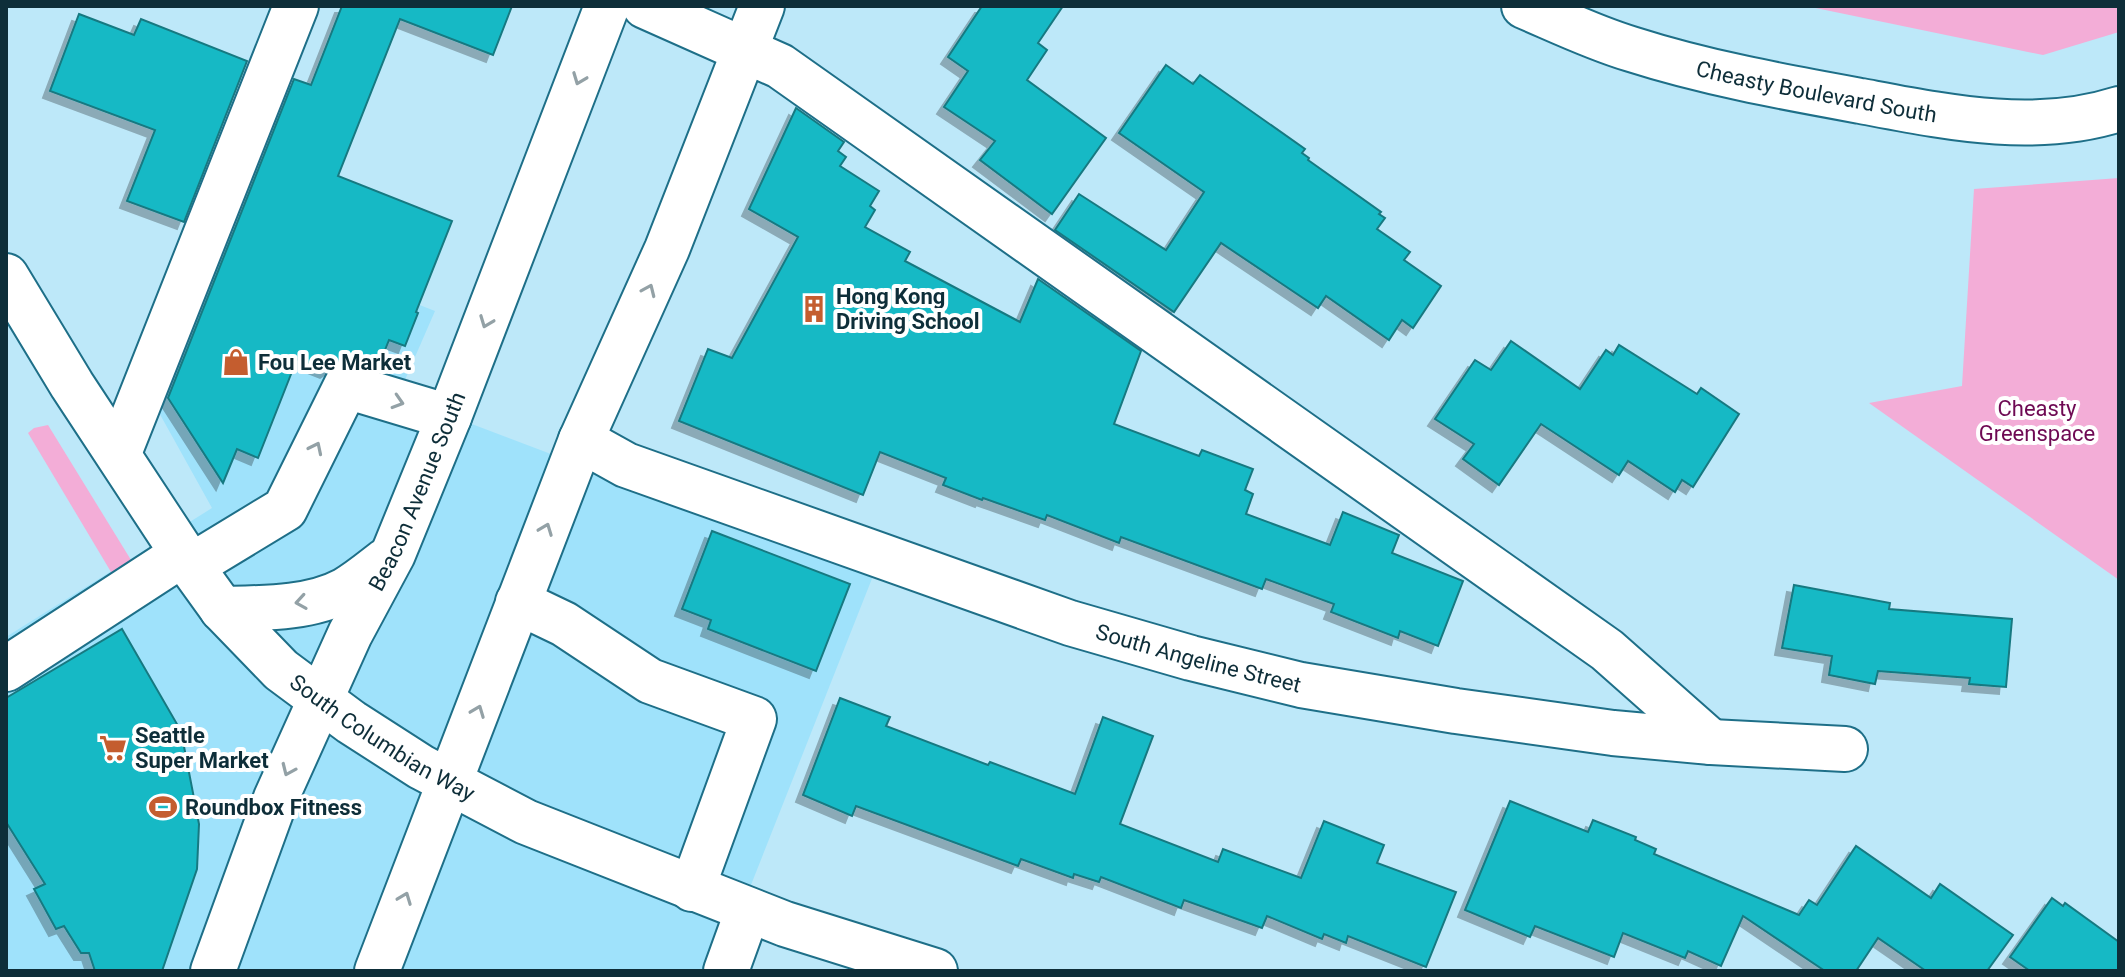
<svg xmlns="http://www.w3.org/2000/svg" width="2125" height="977" font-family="Roboto,sans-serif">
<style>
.built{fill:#9fe2fb}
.green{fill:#f3add7}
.building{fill:#18b9c5;stroke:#177981;stroke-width:2;filter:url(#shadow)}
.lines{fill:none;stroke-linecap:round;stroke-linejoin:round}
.minor-casing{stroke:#1e6f88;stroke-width:48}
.major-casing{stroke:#1e6f88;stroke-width:48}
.minor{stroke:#fff;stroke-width:44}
.major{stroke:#fff;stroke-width:44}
.oneway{stroke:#93a1a6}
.labels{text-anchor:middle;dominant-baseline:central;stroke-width:8;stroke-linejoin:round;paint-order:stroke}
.street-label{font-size:22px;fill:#0e2e39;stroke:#fff}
.poi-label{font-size:22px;font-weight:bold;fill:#0e2e39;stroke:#fff;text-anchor:start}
.park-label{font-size:22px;fill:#6e0953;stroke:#fff}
</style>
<defs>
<filter id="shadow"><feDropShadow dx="-7" dy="7" stdDeviation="0" flood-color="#0004"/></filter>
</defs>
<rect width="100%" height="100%" fill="#bde8f9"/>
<path class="built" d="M222,228L435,311L398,396L873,576L717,971H6V637L212,508L152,400Z"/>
<g class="green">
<path d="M1806,6H2119V32L2043,55Z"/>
<path d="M2119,178V580L1869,403L1962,386L1974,189Z"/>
<path d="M48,425L131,560L117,582L28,433L34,428Z"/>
</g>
<g class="building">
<path d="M342,6H512L493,55L400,19L338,176L452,221L416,312L418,313L405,346L389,340L379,365L366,359L364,365L342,361L327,371L297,359L258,458L237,449L223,483L168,398L294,79L311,85Z"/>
<path d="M982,6H1063L1038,43L1047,50L1027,80L1106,138L1052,214L980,160L995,141L944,107L968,71L948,57Z"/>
<path d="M79,14L134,35L141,19L247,61L184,222L127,201L155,130L50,91Z"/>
<path d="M1166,65L1193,84L1200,75L1305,149L1302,153L1309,158L1308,160L1381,212L1379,214L1385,218L1377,229L1410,252L1404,260L1441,286L1413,328L1402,320L1389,340L1326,296L1318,308L1221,243L1174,312L1055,230L1079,194L1166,250L1204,192L1119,133Z"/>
<path d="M796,108L844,142L838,151L846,157L840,166L879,191L870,206L875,210L865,227L910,252L905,261L1020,322L1038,279L1141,351L1114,424L1199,456L1202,450L1253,469L1245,490L1253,494L1246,514L1330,545L1343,512L1399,535L1392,553L1463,581L1438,646L1400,631L1398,638L1331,612L1334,604L1266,579L1262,589L1121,537L1119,543L1047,515L1045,520L983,498L982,500L943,485L946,478L880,452L863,495L679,421L708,349L732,358L798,237L749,209Z"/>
<path d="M1511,341L1580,389L1606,350L1613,355L1619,345L1697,394L1701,388L1739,414L1693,487L1682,480L1675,492L1628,461L1619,475L1541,424L1499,485L1463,459L1474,444L1435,419L1475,360L1491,370Z"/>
<path d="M712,531L850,584L816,671L708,629L711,620L682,609Z"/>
<path d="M1794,585L1890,603L1889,609L2012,619L2006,687L1969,684L1970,678L1878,671L1875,684L1829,675L1832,656L1782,648Z"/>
<path d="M122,629L181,731L199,824L197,869L162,971H95L89,953H81L64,926L56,929L34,889L45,884L6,822V698Z"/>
<path d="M840,698L890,717L886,726L988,765L990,762L1075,794L1103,717L1153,736L1120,824L1218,862L1223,849L1301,878L1324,821L1384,845L1377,863L1456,892L1426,967L1348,936L1346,943L1324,934L1322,939L1267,916L1262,928L1184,900L1181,908L1101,877L1099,882L1074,874L1073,878L1021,859L1018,866L856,806L852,816L803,795Z"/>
<path d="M1510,801L1588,832L1593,820L1636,837L1635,840L1656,849L1654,854L1799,915L1809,900L1817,905L1856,846L1931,898L1940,884L2013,935L1987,971H1926L1878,938L1856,971H1825L1743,916L1721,966L1688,951L1685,958L1623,933L1614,957L1535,926L1530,937L1465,910Z"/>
<path d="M2052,898L2063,906L2065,903L2119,942V971H2030L2010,957Z"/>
</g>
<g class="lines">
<g class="minor-casing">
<g id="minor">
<path d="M645,6L780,66L1607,650L1711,742"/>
<path id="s1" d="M1524,6C1559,21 1594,38 1631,49C1706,73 1784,87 1861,101C1946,117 2035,136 2119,109"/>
<path id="s2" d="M581,440L626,465L1070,623L1191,658L1301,685L1456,711L1613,733L1711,742L1845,749"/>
<path d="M119,453L296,6"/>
<path d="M191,566L285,509L346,386L449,417"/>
<path d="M518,602L564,624L650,681L754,719L692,889"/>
<path d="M6,669L183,554"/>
<path d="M726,971L748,910"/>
</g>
</g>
<g class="major-casing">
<g id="major">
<path id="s3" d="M6,276L72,385L191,566L222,609L281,670L351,722L421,767L526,822L785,924L935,971"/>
<path d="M222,609C261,608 310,609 345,590C359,582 372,571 385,561"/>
<path id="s4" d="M213,971L276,798L350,634L393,554L449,417L607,6"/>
<path d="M377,971L581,440L667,249L762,6"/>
</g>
</g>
<use href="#minor" class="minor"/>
<use href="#major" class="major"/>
</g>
<defs><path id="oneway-chevron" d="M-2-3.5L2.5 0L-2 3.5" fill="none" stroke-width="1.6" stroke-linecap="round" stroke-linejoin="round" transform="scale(2)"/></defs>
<g class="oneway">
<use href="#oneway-chevron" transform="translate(579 79) rotate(111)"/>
<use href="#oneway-chevron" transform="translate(649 290) rotate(-66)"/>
<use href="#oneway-chevron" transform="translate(486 322) rotate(111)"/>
<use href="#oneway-chevron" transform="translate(398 402) rotate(17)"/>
<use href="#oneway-chevron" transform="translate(316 448) rotate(-64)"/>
<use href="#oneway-chevron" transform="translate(546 529) rotate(-69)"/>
<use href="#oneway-chevron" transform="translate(301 602) rotate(171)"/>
<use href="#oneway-chevron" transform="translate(478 711) rotate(-69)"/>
<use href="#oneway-chevron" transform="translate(288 770) rotate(114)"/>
<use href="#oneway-chevron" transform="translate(405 898) rotate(-69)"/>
</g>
<defs>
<g id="building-bare" transform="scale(2.16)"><path d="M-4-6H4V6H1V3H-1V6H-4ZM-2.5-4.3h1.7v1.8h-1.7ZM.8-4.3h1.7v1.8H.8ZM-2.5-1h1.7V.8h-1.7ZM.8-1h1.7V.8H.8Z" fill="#c45d2f" stroke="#fff" stroke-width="2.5" paint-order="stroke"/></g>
<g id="shop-bare" transform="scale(2.16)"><path d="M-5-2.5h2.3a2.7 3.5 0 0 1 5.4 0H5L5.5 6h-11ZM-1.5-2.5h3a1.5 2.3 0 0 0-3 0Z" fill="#c45d2f" stroke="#fff" stroke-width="2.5" paint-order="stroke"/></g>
<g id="supermarket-bare" transform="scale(2.16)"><path d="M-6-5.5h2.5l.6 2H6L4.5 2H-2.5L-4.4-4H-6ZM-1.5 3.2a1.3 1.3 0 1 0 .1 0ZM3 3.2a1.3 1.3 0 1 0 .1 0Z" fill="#c45d2f" stroke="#fff" stroke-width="2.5" paint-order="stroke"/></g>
<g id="stadium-bare" transform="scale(2.16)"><path d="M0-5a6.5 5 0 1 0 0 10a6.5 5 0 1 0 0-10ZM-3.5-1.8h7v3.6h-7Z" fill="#c45d2f" stroke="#fff" stroke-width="2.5" paint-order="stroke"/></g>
</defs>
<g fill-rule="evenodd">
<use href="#building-bare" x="814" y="309"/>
<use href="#shop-bare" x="236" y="362"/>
<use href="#supermarket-bare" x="113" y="748"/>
<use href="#stadium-bare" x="163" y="807"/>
</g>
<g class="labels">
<g class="street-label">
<text stroke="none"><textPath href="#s1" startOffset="306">Cheasty Boulevard South</textPath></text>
<text stroke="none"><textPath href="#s4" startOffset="522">Beacon Avenue South</textPath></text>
<text stroke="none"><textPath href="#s2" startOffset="656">South Angeline Street</textPath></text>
<text stroke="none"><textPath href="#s3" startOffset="604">South Columbian Way</textPath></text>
</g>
<g class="poi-label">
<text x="836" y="296">Hong Kong<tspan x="836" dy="25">Driving School</tspan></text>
<text x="258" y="362">Fou Lee Market</text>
<text x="135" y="735">Seattle<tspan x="135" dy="25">Super Market</tspan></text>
<text x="185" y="807">Roundbox Fitness</text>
</g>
<g class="park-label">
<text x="2037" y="408">Cheasty<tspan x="2037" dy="25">Greenspace</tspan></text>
</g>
</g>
<rect width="2125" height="977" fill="none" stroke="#0e2e39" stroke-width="16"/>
</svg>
